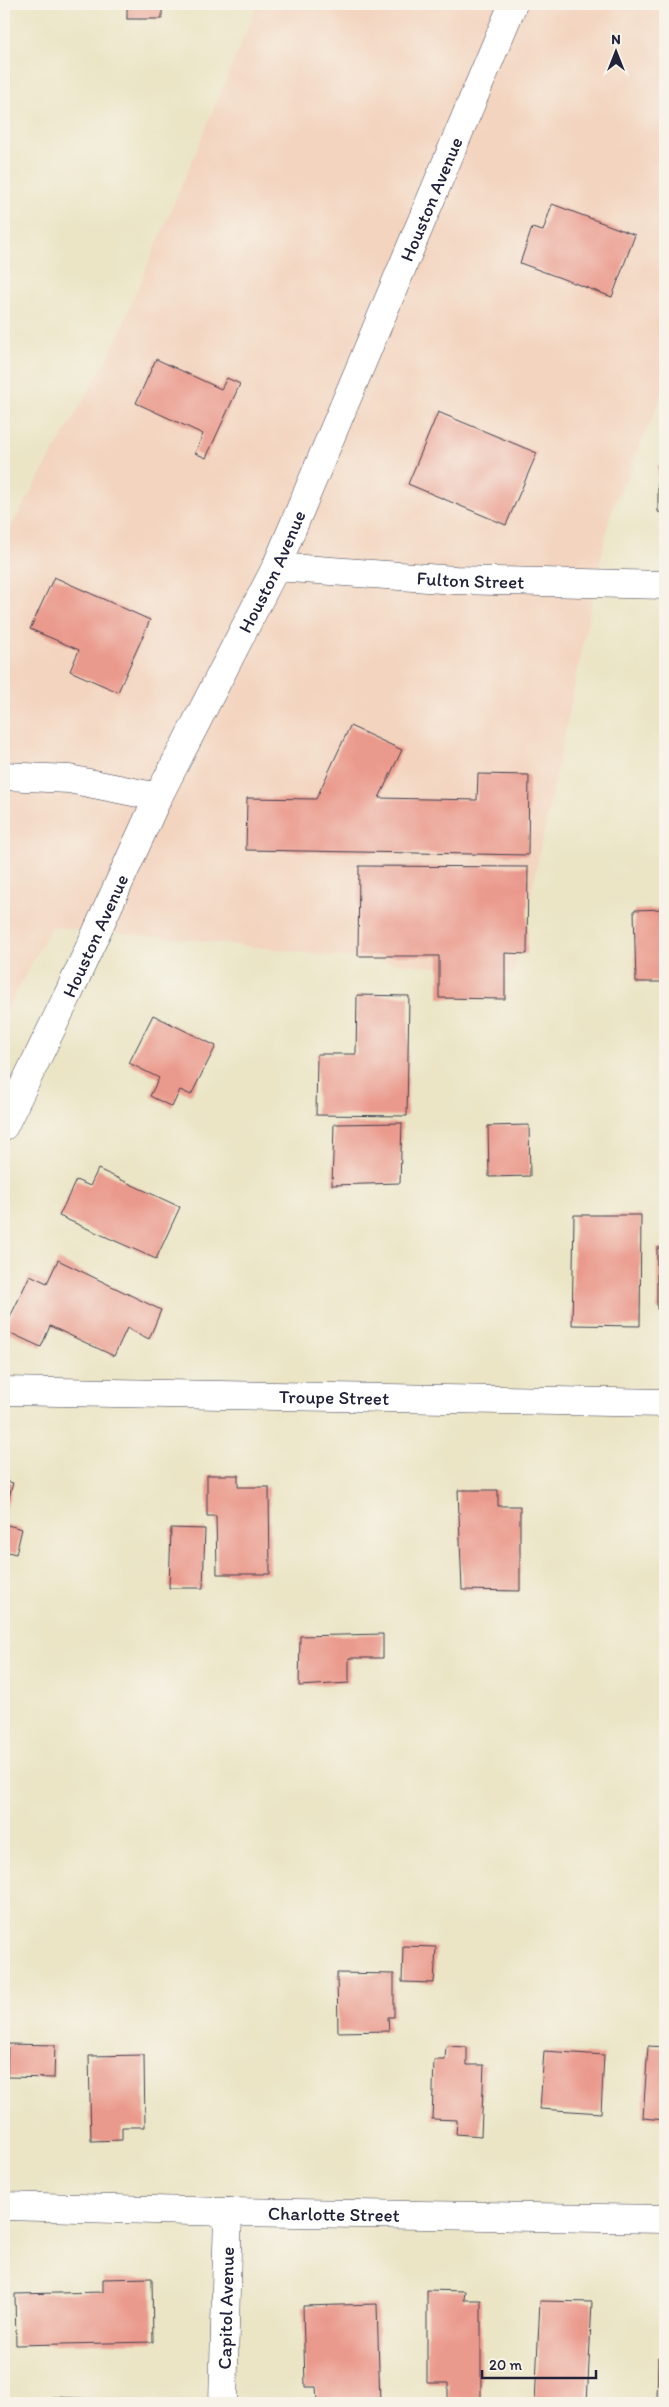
<svg xmlns="http://www.w3.org/2000/svg" width="669" height="2407" font-family="Itim,sans-serif">
<style>
.built{fill:#f3d4bf}
.building{fill:#ea9a8c}
.lines{fill:none;stroke-linecap:round;stroke-linejoin:round}
.street-casing{stroke:#403f50;stroke-width:29}
.secondary-casing{stroke:#403f50;stroke-width:29}
.street{stroke:#fff;stroke-width:28}
.secondary{stroke:#fff;stroke-width:28}
.labels{text-anchor:middle;dominant-baseline:central;stroke-width:4;stroke-linejoin:round;paint-order:stroke}
.street-label{font-size:19px;fill:#22223b;stroke:#f7f3e8}
</style>
<rect width="100%" height="100%" fill="#f7f3e8"/>
<filter id="ink" filterUnits="userSpaceOnUse"><feTurbulence type="fractalNoise" baseFrequency=".02" numOctaves="2"/><feDisplacementMap in="SourceGraphic" scale="10" xChannelSelector="R" yChannelSelector="G"/><feConvolveMatrix kernelMatrix="1 2 1 2 8 2 1 2 1" color-interpolation-filters="sRGB"/></filter>
<filter id="wash" filterUnits="userSpaceOnUse"><feTurbulence type="fractalNoise" baseFrequency=".0096" numOctaves="4" result="noise"/><feDisplacementMap in="SourceGraphic" scale="20" xChannelSelector="R" yChannelSelector="G"/><feGaussianBlur stdDeviation="1.12" result="paint"/><feColorMatrix in="noise" values="0 0 0 0 0 0 0 0 0 0 0 0 0 0 0 0 0 1.4 0 .05"/><feComposite in="paint" operator="in"/></filter>
<g filter="url(#wash)">
<rect width="100%" height="100%" fill="#ebe5c6"/>
<path class="built" d="M258,4H665V388L610,515L514,976L184,939L51,927L4,1015V539L112,350Z"/>
<g id="blocks">
<g class="building">
<rect x="127" y="4" width="35" height="15"/>
<path d="M552,204L635,235L612,297L520,263L532,228L543,231Z"/>
<path d="M156,359L221,389L227,378L240,384L206,458L195,453L203,434L136,403Z"/>
<path d="M438,412L537,453L506,525L408,484Z"/>
<path d="M658,465L665,466V513L658,512Z"/>
<path d="M54,577L150,620L118,692L70,671L79,650L30,629Z"/>
<path d="M350,726L402,750L379,798L477,800L478,774L529,775L528,855L246,850L247,798L316,799Z"/>
<path d="M359,866L528,867L527,954L505,953V999L439,998V956H358Z"/>
<path d="M665,909V982H636L634,910Z"/>
<path d="M357,995L409,996L407,1116L316,1115L317,1054H356Z"/>
<path d="M153,1015L216,1046L191,1095L180,1090L172,1107L150,1096L159,1078L129,1063Z"/>
<path d="M402,1123L400,1183L332,1185L334,1124Z"/>
<path d="M529,1125L530,1176L489,1177L488,1126Z"/>
<path d="M98,1169L180,1207L156,1259L59,1216L76,1180L90,1186Z"/>
<path d="M574,1215H641L640,1326L572,1325Z"/>
<rect x="657" y="1248" width="8" height="61"/>
<path d="M58,1260L161,1310L149,1339L127,1328L114,1356L50,1326L41,1347L4,1330L30,1275L47,1283Z"/>
<path d="M207,1475H238V1487H269L270,1574H217L216,1516H207Z"/>
<path d="M4,1481L13,1483L4,1516Z"/>
<path d="M458,1490H498V1506H520V1591L462,1590Z"/>
<path d="M4,1524L22,1529L16,1554L4,1551Z"/>
<path d="M171,1528L205,1529L203,1588H169Z"/>
<path d="M383,1634V1658H349V1683L299,1686L300,1636Z"/>
<path d="M403,1946L436,1947L434,1983L402,1982Z"/>
<path d="M337,1973L394,1974V2017H388L389,2031L338,2032Z"/>
<path d="M8,2044L55,2045L54,2078L7,2077Z"/>
<path d="M446,2046L467,2047V2065H484L481,2136L456,2134L457,2120L432,2119L434,2060H445Z"/>
<path d="M648,2046L665,2047V2120L643,2118Z"/>
<path d="M544,2051L604,2055L601,2113L540,2109Z"/>
<path d="M144,2055L145,2127H122V2140L91,2141L89,2056Z"/>
<path d="M152,2278L153,2342L16,2345L15,2294L103,2292V2279Z"/>
<path d="M427,2290L465,2291L464,2300H481V2402H448V2383H427Z"/>
<path d="M540,2301L592,2302L587,2403H535Z"/>
<path d="M377,2304L380,2403L317,2401L316,2387H305L303,2306Z"/>
<path d="M658,2357L665,2358V2403H657Z"/>
<path d="M53,2397L120,2400V2403H53Z"/>
</g>
</g>
</g>
<g filter="url(#ink)">
<use href="#blocks" fill-opacity="0" stroke="#403f50" stroke-width="1"/>
<g class="lines">
<g class="street-casing">
<g id="street">
<path id="s1" d="M4,1391L665,1403"/>
<path id="s2" d="M4,2206L228,2212L665,2219"/>
<path id="s3" d="M223,2403L228,2212"/>
</g>
</g>
<g class="secondary-casing">
<g id="secondary">
<path id="s4" d="M276,567L455,580L665,585"/>
<path d="M4,776L69,779L158,797"/>
<path id="s5" d="M4,1126L67,997L158,797L276,567L513,4"/>
</g>
</g>
<use href="#street" class="street"/>
<use href="#secondary" class="secondary"/>
</g>
</g>
<g class="labels">
<g class="street-label">
<text stroke="none"><textPath href="#s5" startOffset="1021">Houston Avenue</textPath></text>
<text stroke="none"><textPath href="#s5" startOffset="616">Houston Avenue</textPath></text>
<text stroke="none"><textPath href="#s4" startOffset="195">Fulton Street</textPath></text>
<text stroke="none"><textPath href="#s5" startOffset="211">Houston Avenue</textPath></text>
<text stroke="none"><textPath href="#s1" startOffset="330">Troupe Street</textPath></text>
<text stroke="none"><textPath href="#s2" startOffset="330">Charlotte Street</textPath></text>
<text stroke="none"><textPath href="#s3" startOffset="95">Capitol Avenue</textPath></text>
</g>
</g>
<rect width="669" height="2407" fill="none" stroke="#f7f3e8" stroke-width="20"/>
<g transform="translate(616 52)" stroke="#f7f3e8" stroke-width="4" paint-order="stroke">
<path d="M0-4L9 19L0 12L-9 19Z" fill="#22223b"/>
<text y="-8" font-size="14" font-weight="bold" text-anchor="middle" fill="#22223b">N</text>
</g>
<path d="M482 2370v8h114v-8" fill="none" stroke="#22223b" stroke-width="2.5"/>
<text x="489" y="2370" font-size="15" fill="#22223b" stroke="#f7f3e8" stroke-width="4" paint-order="stroke">20 m</text>
</svg>
